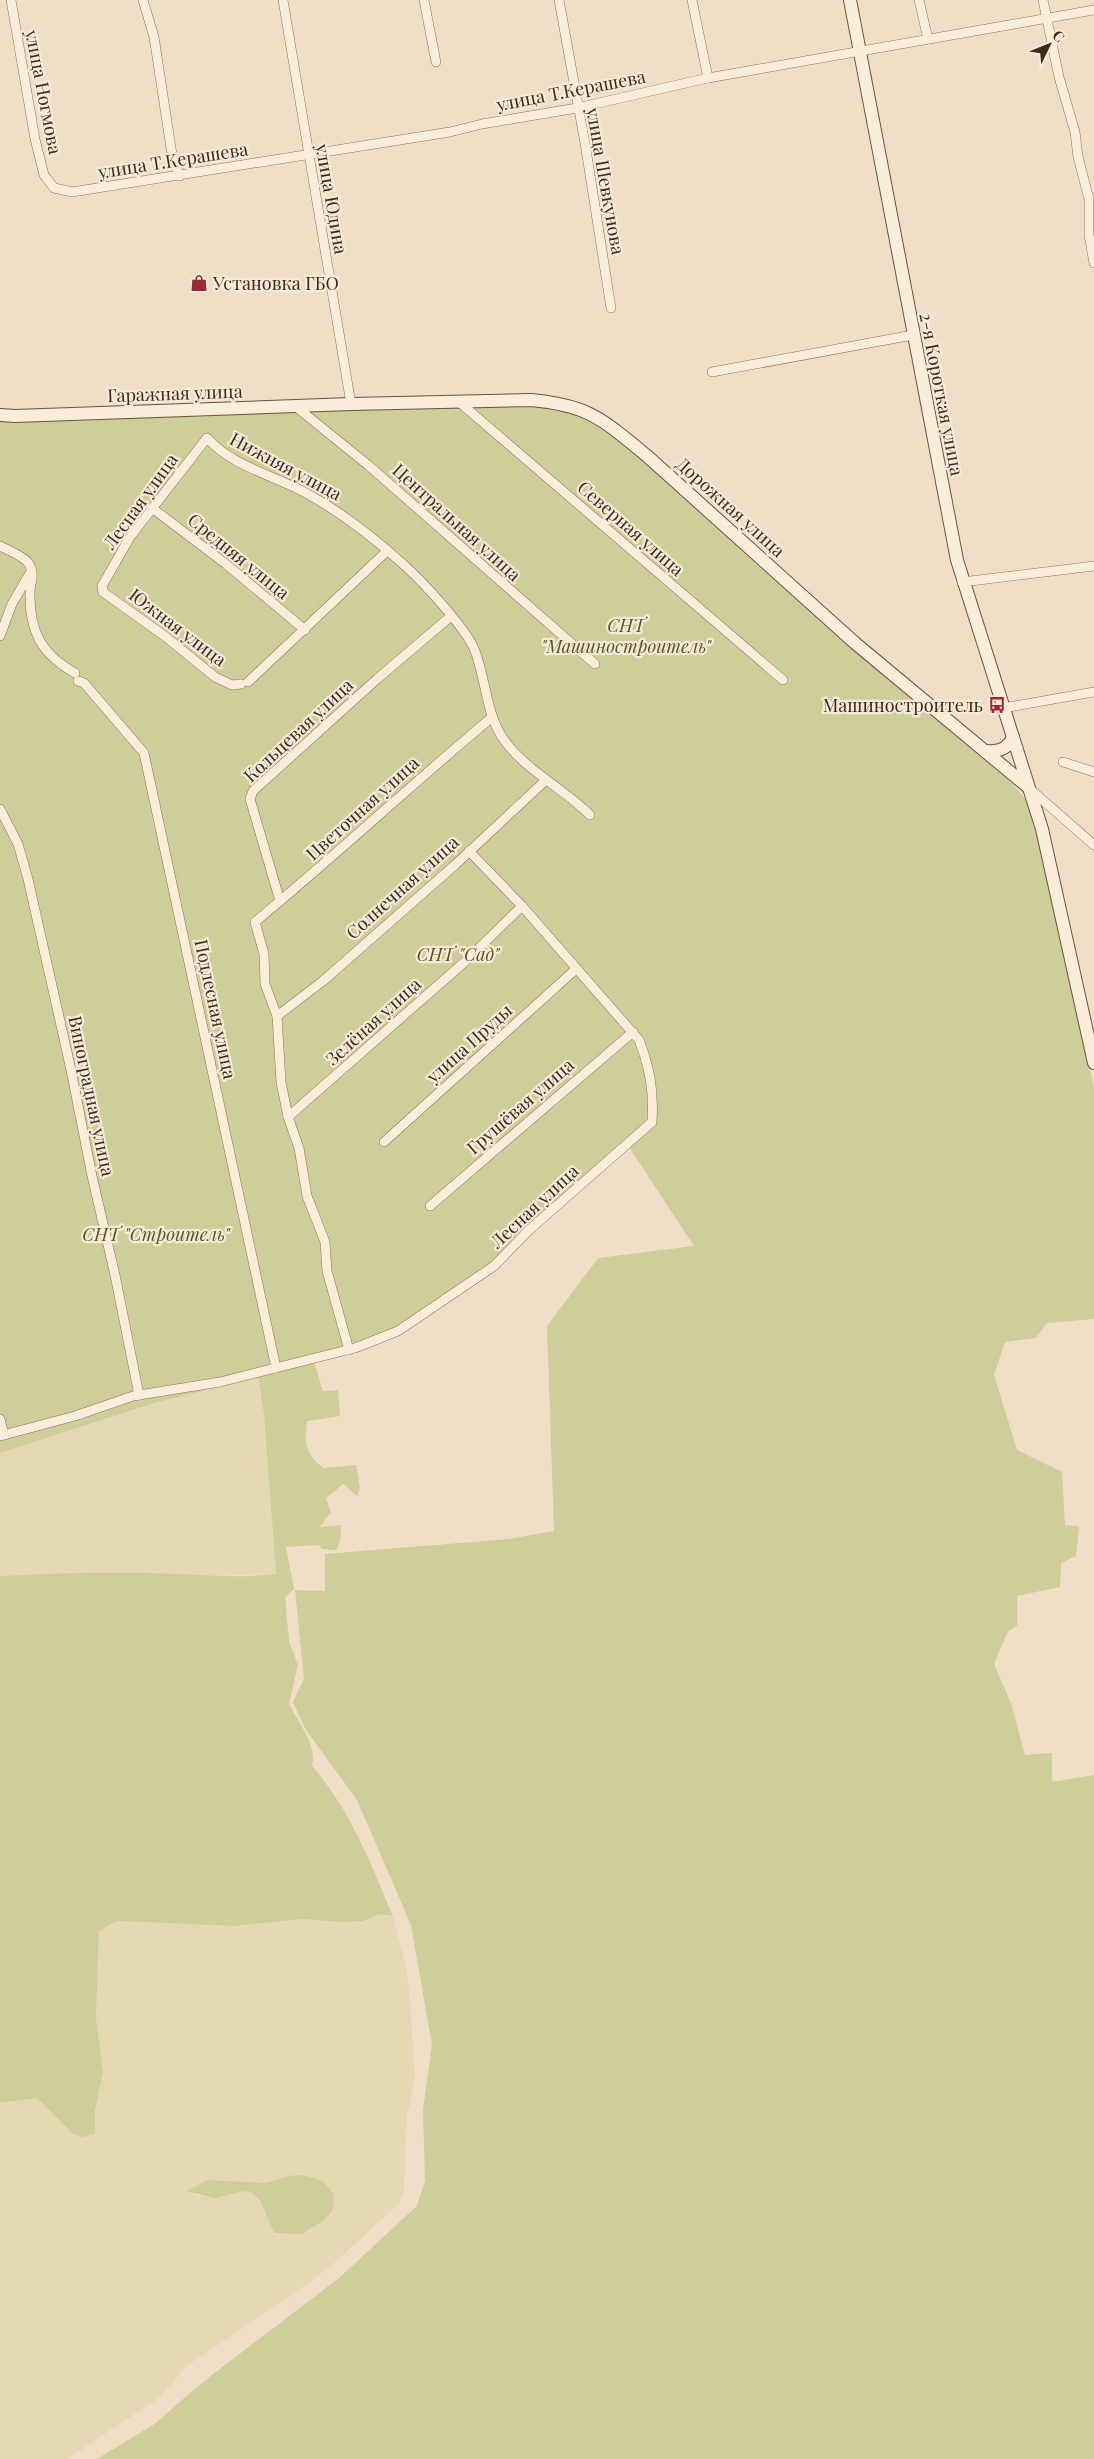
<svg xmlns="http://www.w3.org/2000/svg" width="1094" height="2459" font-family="'Playfair Display',serif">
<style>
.farmland{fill:#e5d8b3;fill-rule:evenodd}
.green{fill:#cdce99}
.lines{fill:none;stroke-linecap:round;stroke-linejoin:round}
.street-casing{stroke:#8c705b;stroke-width:10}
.secondary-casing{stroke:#6d513e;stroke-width:14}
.street{stroke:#faedda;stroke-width:9}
.secondary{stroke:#faedda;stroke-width:12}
.labels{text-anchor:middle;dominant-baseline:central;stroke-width:4.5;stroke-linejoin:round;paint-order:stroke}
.street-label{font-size:18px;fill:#3b2a1f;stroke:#f7ead6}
.poi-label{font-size:18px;fill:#3b2a1f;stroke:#f7ead6;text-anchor:start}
.park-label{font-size:18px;font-style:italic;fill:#515825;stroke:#f7ead6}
</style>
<rect width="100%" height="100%" fill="#f0dfc6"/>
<g class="farmland">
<path d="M257,1377L264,1415L276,1574L209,1576L149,1573L38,1574L0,1576V1453L154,1403Z"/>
<path d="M379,1914L393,1916L407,1971L411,2017L415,2078L407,2115L404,2190L399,2204L333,2264L301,2289L188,2365L159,2398L67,2459H0V2103L37,2098L72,2133L95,2134V2111L103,2072L96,2018L99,1931L117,1921L234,1926L301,1919L342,1922L363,1921ZM288,2176L324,2220L302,2234L274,2233L260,2200L252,2193L244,2191L200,2196L185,2191L208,2180L266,2183Z"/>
</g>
<g class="green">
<path d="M457,401L584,410L898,678L891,682L1011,782L1027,801L1037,832L1094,1087V1319L1047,1323L1036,1338L1005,1342L994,1375L1017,1450L1062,1472L1065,1525L1079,1526L1076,1556L1061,1563L1060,1587L1017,1596V1626L1008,1631L994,1664L1011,1703L1025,1755L1052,1753V1782L1094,1775V2459H97L153,2425L208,2378L339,2278L417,2206L425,2181L423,2109L432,2045L411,1925L357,1800L306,1730L293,1702L304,1679L295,1590L325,1591V1554L509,1539L554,1531L547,1326L598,1258L694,1246L627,1144L494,1266L398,1331L290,1365L133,1396L0,1436V415Z"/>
<path d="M314,1362L323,1391L338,1390L340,1416L307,1421C305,1445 304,1452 323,1468L356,1465L360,1488L357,1496L343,1484L326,1498L331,1512L320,1527L341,1525L340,1541L336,1550L322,1549L319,1545L286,1547L294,1589L285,1597L289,1641L298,1665L289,1704C299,1724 317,1744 312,1766C351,1811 370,1862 393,1916L379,1914L363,1921L342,1922L301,1919L234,1926L117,1921L99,1931L96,2018L103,2072L95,2111V2134L82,2137L72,2133L37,2098L0,2103V1576C50,1573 100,1572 150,1573C192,1574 234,1579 276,1574L264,1415L258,1377L154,1403L0,1453V1438L133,1398Z"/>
<path d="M304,2175L323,2181L334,2195L332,2211L324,2220L302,2234L274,2233L260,2200L252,2193L244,2191L215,2198L185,2191L208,2180L266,2183L288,2176Z"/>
</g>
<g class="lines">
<g class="street-casing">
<g id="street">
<path d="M11,0L35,139L44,175L54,188L72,192L450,132L482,124L577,108L708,78L1094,10"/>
<path d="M143,0L154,37L173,161L180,176"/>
<path d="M283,0L351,404"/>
<path d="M424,0L436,62"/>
<path d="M559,0L585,143L611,308"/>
<path d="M692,0L708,78"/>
<path d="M919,0L928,39"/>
<path d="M1043,0L1059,77L1075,132L1078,157L1089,199V235L1094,263"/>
<path d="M712,372L913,335"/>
<path d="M458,401L783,680"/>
<path d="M295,406L368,465L595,664"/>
<path d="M152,508L226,564L305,630"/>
<path d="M0,546C8,550 25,557 29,564C35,573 31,581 30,591C29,631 41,654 75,673"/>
<path d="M962,582L1094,566"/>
<path d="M0,636L12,604L30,573"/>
<path d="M78,681L84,683L144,753L276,1368"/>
<path d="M248,682L387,551"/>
<path d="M241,684L232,685L215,677L166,637L103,592L102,586L130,537L207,438C232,466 273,475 306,493C341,512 373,537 403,564C422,581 467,629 475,651C486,680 486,712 502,737C524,770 562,787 590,815"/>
<path d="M1003,708L1094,692"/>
<path d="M1063,762L1094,772"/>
<path d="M1030,789L1094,845"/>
<path d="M0,809L18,844L28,879L71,1070L92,1176L115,1275L139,1395"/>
<path d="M280,901L250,799L253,791L377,679L451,616"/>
<path d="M277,1016L323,981L456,864L546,780"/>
<path d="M288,1117L468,959L522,906"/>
<path d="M384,1142L576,969"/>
<path d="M430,1206L633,1032"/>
<path d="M349,1350L327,1271L325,1242L307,1196L299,1148L288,1117L281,1082L277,1016L265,984L264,954L255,922C335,856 411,785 491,718"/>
<path d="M0,1419L4,1435"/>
<path d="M0,1436L75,1416L133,1396L220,1382L355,1348L398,1331L494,1266L528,1231L652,1122C654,1092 650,1068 639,1040L522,906L469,851"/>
</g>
</g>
<g class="secondary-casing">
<g id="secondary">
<path d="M850,0L957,560L1042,829L1094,1063"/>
<path d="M0,415L15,416L351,404L531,400C589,405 603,420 646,455L855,643L1028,787"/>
<path d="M986,751C999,752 1008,749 1013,737"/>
</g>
</g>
<use href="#street" class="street"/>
<use href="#secondary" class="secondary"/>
</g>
<defs>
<g id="shop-bare" transform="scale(1.35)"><path d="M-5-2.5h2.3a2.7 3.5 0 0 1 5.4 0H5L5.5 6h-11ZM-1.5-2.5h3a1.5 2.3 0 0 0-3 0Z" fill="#9c2936" stroke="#f7ead6" stroke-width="2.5" paint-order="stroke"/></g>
<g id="bus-bare" transform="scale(1.35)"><path d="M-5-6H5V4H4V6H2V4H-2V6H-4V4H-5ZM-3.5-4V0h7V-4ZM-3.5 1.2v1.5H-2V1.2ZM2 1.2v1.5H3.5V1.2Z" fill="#9c2936" stroke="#f7ead6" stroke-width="2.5" paint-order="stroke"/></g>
</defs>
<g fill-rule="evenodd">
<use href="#shop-bare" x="199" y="283"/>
<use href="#bus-bare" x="997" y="705"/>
</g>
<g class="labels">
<g class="street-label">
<text transform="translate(571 90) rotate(-11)">улица Т.Керашева</text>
<text transform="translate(44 92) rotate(79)">улица Ногмова</text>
<text transform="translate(173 160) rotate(-9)">улица Т.Керашева</text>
<text transform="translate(606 181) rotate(80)">улица Шевкунова</text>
<text transform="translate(332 199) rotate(80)">улица Юдина</text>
<text transform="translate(175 393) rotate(-2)">Гаражная улица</text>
<text transform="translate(942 394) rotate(79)">2-я Короткая улица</text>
<text transform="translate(286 466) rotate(28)">Нижняя улица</text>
<text transform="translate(140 501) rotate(-54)">Лесная улица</text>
<text transform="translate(731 507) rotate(42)">Дорожная улица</text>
<text transform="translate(457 522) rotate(42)">Центральная улица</text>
<text transform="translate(631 528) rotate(41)">Северная улица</text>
<text transform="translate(239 556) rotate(39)">Средняя улица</text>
<text transform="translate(178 627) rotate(37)">Южная улица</text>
<text transform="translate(298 730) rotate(-43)">Кольцевая улица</text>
<text transform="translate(362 808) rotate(-42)">Цветочная улица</text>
<text transform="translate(402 887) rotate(-42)">Солнечная улица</text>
<text transform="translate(216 1009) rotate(78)">Подлесная улица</text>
<text transform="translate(373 1021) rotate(-42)">Зелёная улица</text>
<text transform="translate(469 1043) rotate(-42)">улица Пруды</text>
<text transform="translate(92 1096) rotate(78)">Виноградная улица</text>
<text transform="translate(520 1106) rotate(-41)">Грушёвая улица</text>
<text transform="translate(534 1206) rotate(-43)">Лесная улица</text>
</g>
<g class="poi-label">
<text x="213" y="283">Установка ГБО</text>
<text x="983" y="705" text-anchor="end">Машиностроитель</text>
</g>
<g class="park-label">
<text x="626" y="625">СНТ<tspan x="626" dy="21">"Машиностроитель"</tspan></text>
<text x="458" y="954">СНТ "Сад"</text>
<text x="156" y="1234">СНТ "Строитель"</text>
</g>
</g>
<g transform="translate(1049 45) rotate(47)" stroke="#f7ead6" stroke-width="4" paint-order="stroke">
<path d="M0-4L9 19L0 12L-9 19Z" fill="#3b2a1f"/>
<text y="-8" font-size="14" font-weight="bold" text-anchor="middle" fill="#3b2a1f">С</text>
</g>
</svg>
